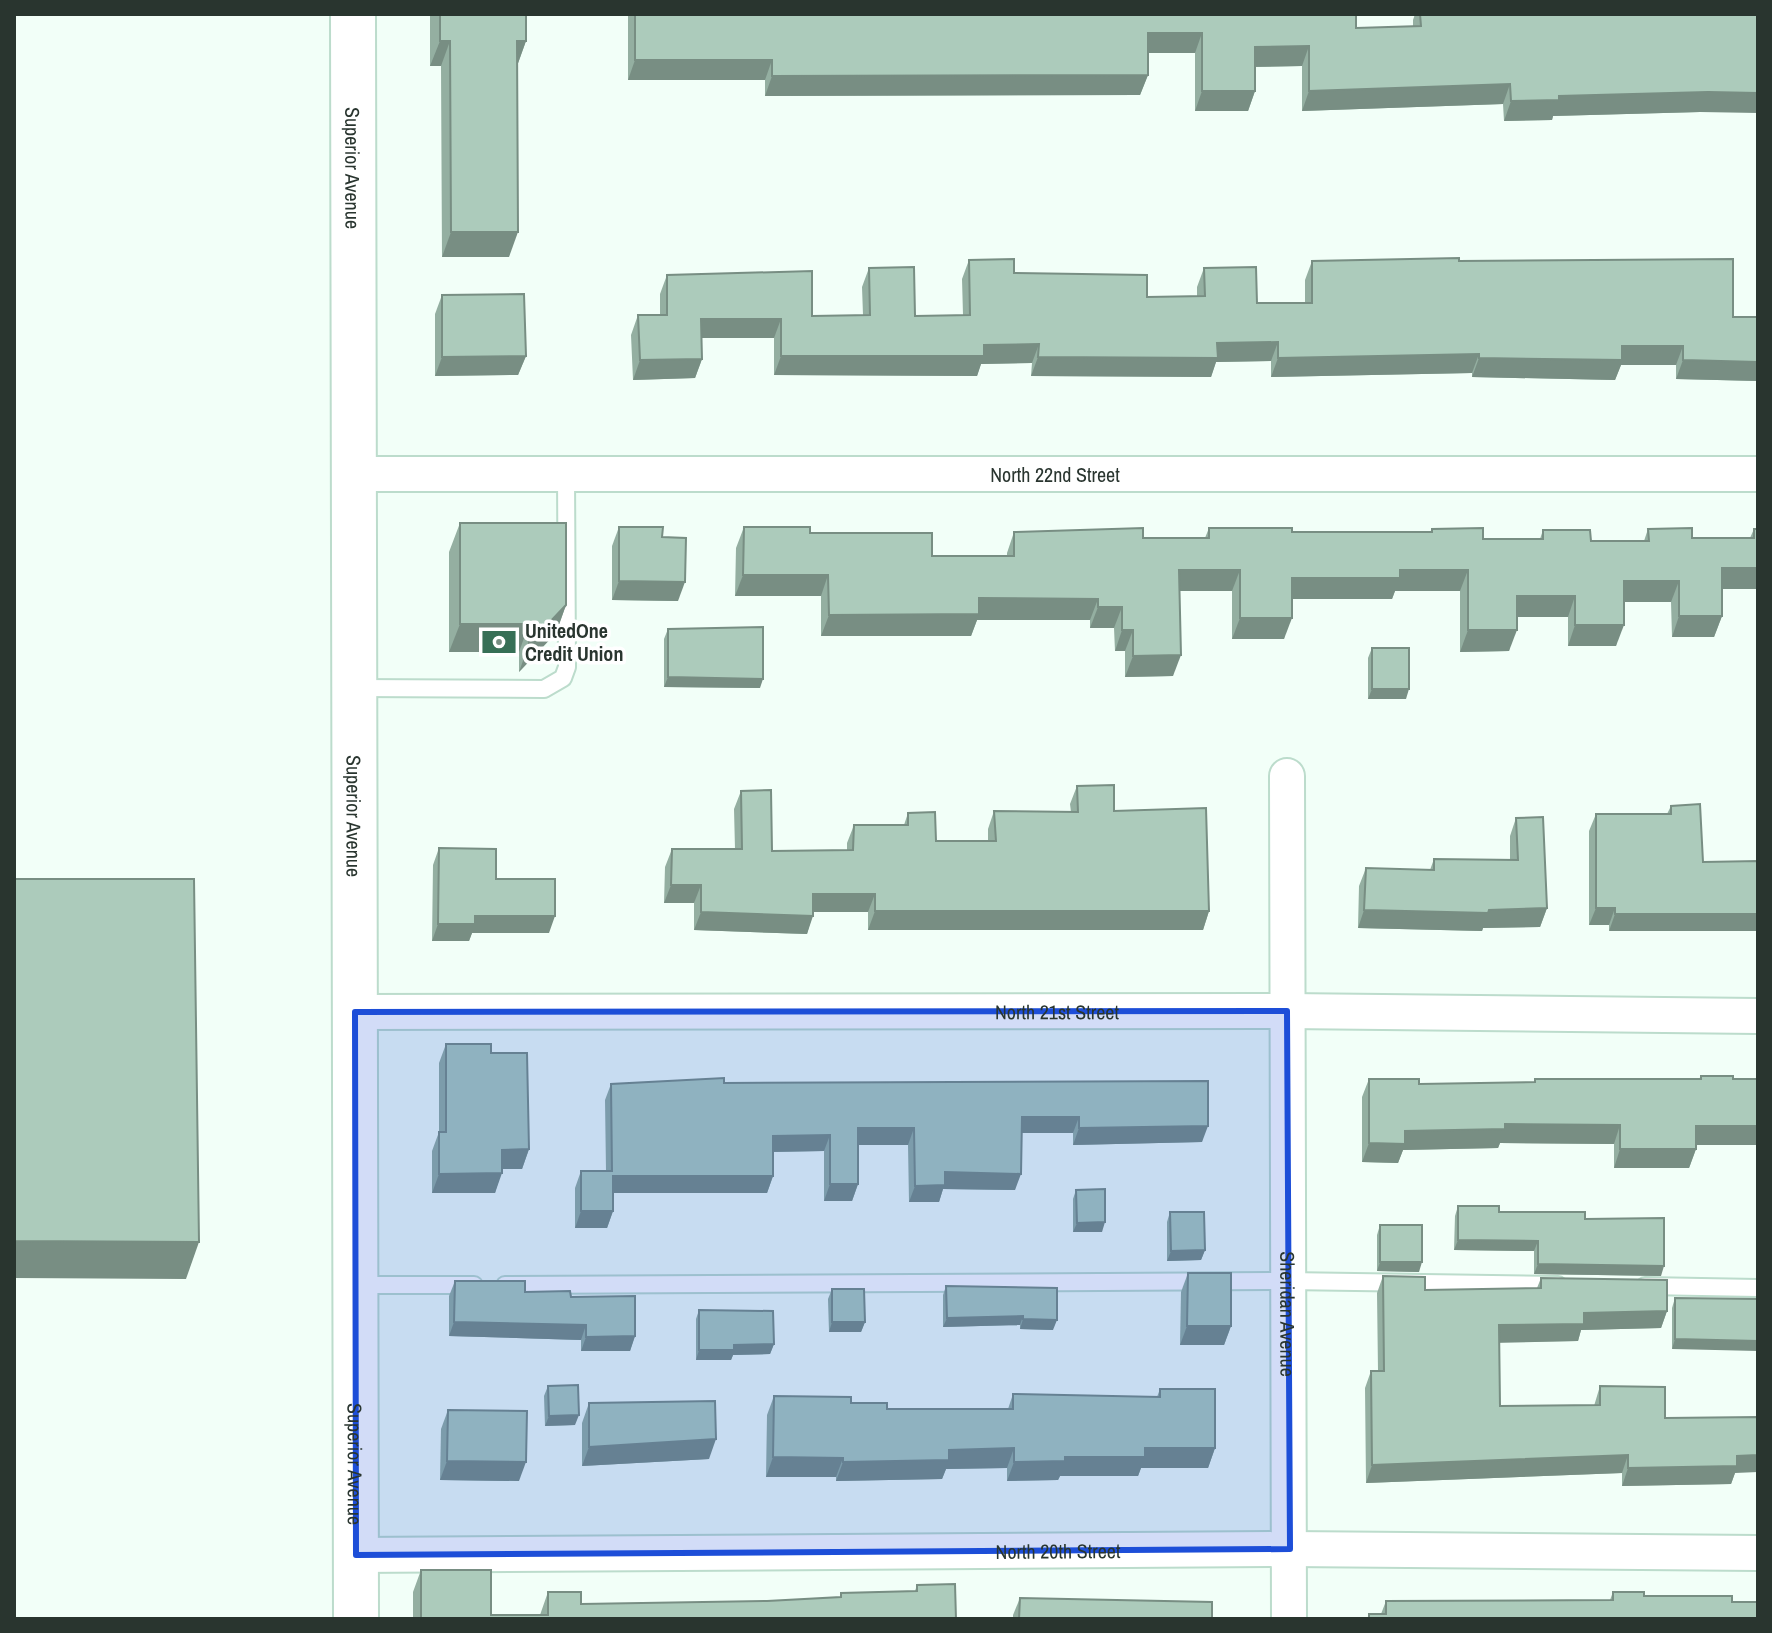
<svg xmlns="http://www.w3.org/2000/svg" width="1772" height="1633" font-family="'Archivo Narrow',sans-serif">
<style>
.lines{fill:none;stroke-linecap:round;stroke-linejoin:round}
.lane-casing{stroke:#bcdccc;stroke-width:20}
.street-casing{stroke:#bcdccc;stroke-width:38}
.secondary-casing{stroke:#bcdccc;stroke-width:48}
.lane{stroke:#fff;stroke-width:16}
.street{stroke:#fff;stroke-width:34}
.secondary{stroke:#fff;stroke-width:44}
.wall{fill:#94afa1}
.shaded-wall{fill:#788e83}
.building{fill:#accbbb;stroke:#788e83;stroke-width:2}
.marked{fill:#1d4ed8;fill-opacity:0.2;stroke:#1d4ed8;stroke-width:6;stroke-linejoin:round}
.labels{text-anchor:middle;dominant-baseline:central;stroke-width:7;stroke-linejoin:round;paint-order:stroke}
.street-label{font-size:20px;fill:#29352f;stroke:#fff}
.poi-label{font-size:20px;font-weight:bold;fill:#29352f;stroke:#fff;text-anchor:start}
</style>
<rect width="100%" height="100%" fill="#f2fff8"/>
<g class="lines">
<g class="lane-casing">
<g id="lane">
<path d="M355,688L544,689L563,678L567,667L566,472"/>
<path d="M357,1285H474"/>
<path d="M505,1285L1287,1281L1558,1285"/>
<path d="M1645,1286L1758,1288"/>
</g>
</g>
<g class="street-casing">
<g id="street">
<path id="s1" d="M353,474H1758"/>
<path id="s2" d="M1287,776L1289,1619"/>
<path id="s3" d="M355,1012L1287,1011L1758,1016"/>
<path id="s4" d="M356,1555L1290,1549L1758,1553"/>
</g>
</g>
<g class="secondary-casing">
<g id="secondary">
<path id="s5" d="M353,14L356,1619"/>
</g>
</g>
<use href="#lane" class="lane"/>
<use href="#street" class="street"/>
<use href="#secondary" class="secondary"/>
</g>
<g class="wall">
<path d="M430,14H526V41L517,66L509,257H442L441,66H430Z"/>
<path d="M628,14H1356V28L1413,26V20L1415,14H1758L1700,112L1553,116L1552,120L1504,121L1503,104L1302,111V66L1255,67V91L1248,111H1195V53H1148V75L1140,95L765,96V80H628Z"/>
<path d="M969,260L1014,273L1147,297L1197,296V287L1204,268L1257,303H1305V280L1312,261H1459L1733,317H1758V381L1676,379V365H1621L1615,380L1472,377V373L1271,377V361L1216,362L1211,377L1031,376L1032,363L981,364L977,376L774,375V338H701L702,359L695,378L633,380L631,335L638,315H660V294L667,275L812,316L863,315L862,287L869,268L915,316L963,315L962,279Z"/>
<path d="M442,295L526,356L518,375L435,376V314Z"/>
<path d="M460,523L566,605L556,633L519,672V652H449V552Z"/>
<path d="M619,527L662,537L678,601L612,600V546Z"/>
<path d="M744,527L810,533L932,556H1007V553L1014,532L1143,538H1205L1209,528L1292,532H1430L1432,529L1483,539H1540L1543,530L1591,541H1644L1648,529L1692,538H1750L1754,529L1758,589H1722V616L1714,637H1672L1671,602H1624L1616,646H1568V617H1517L1509,651L1460,652V591H1395L1392,599H1292L1284,639H1232V591H1180L1173,676L1125,677V651H1115L1114,628H1090V620H977L971,636H821V596H735L736,548Z"/>
<path d="M668,629L760,688L664,687V639Z"/>
<path d="M1372,648L1406,699H1368V658Z"/>
<path d="M1758,739V803H1756L1757,742Z"/>
<path d="M1077,786L1114,811L1209,911L1203,930H868V912H813L807,934L694,930V903H664L665,867L672,849H735L734,809L741,791L772,851L847,850V843L854,825H904L908,813L936,841H988V829L994,811L1071,812L1070,804Z"/>
<path d="M1700,804L1609,931V925H1589V831L1596,814H1667L1671,806Z"/>
<path d="M1516,818L1547,908L1540,927L1483,928L1482,931L1358,928L1359,886L1366,868L1430,870L1434,859L1510,860V836Z"/>
<path d="M439,848L496,879L549,933H472L469,941H432L433,865Z"/>
<path d="M446,1044L491,1053L529,1149L522,1169H502L495,1193H432V1151L439,1132V1063Z"/>
<path d="M1701,1076L1733,1079H1758V1145H1696V1149L1689,1168H1614V1144L1500,1143L1498,1148L1403,1150L1398,1163L1362,1162V1097L1369,1079L1419,1084L1534,1082L1535,1079H1699Z"/>
<path d="M1208,1081L1202,1142L1073,1145V1133H1022L1015,1190L943,1189L939,1202H909L908,1145H858V1184L852,1201H824V1151L773,1152V1176L767,1193H613V1211L607,1228H575V1188L581,1171H606L605,1100L611,1084Z"/>
<path d="M1076,1190L1102,1232H1073V1199Z"/>
<path d="M1458,1206L1499,1212L1585,1219L1661,1276L1534,1274V1251L1454,1250L1455,1216Z"/>
<path d="M1170,1212L1205,1250L1201,1260L1167,1261V1222Z"/>
<path d="M1380,1225L1419,1272L1377,1271V1235Z"/>
<path d="M1188,1273L1231,1326L1224,1345H1180L1181,1292Z"/>
<path d="M1383,1276L1425,1290L1537,1288L1541,1278L1667,1311L1661,1328L1581,1330L1578,1341L1499,1342L1500,1406H1594L1600,1386L1665,1418L1735,1473L1731,1484L1622,1486V1473L1366,1483L1365,1388L1371,1371H1378L1377,1293Z"/>
<path d="M455,1281L525,1292L571,1297L635,1336L630,1351H581V1340L449,1336V1296Z"/>
<path d="M946,1286L1053,1330L1020,1329V1325L943,1327V1295Z"/>
<path d="M832,1289L865,1322L861,1332H829L828,1299Z"/>
<path d="M1675,1298L1758,1299L1672,1349V1308Z"/>
<path d="M699,1310L774,1344L770,1354L733,1355L731,1360H696V1319Z"/>
<path d="M548,1386L575,1425L545,1426L544,1396Z"/>
<path d="M1160,1389L1215,1448L1208,1468H1141L1138,1476H1060L1058,1480L1007,1481V1468L946,1469L942,1479L836,1481V1477H766L767,1415L774,1396L851,1403L887,1409H1008L1013,1394L1157,1397Z"/>
<path d="M589,1403L709,1459L582,1466V1423Z"/>
<path d="M448,1410L519,1481L440,1480L441,1429Z"/>
<path d="M421,1570L491,1615H540L548,1592L581,1604L767,1601L840,1597L841,1593L915,1591L917,1585L956,1619H413V1592Z"/>
<path d="M1613,1592L1644,1596L1732,1602L1758,1619H1367L1369,1614H1381L1386,1601L1610,1600Z"/>
<path d="M1020,1598L1212,1619H1013V1615Z"/>
</g>
<g class="shaded-wall">
<path d="M1148,33H1202L1195,53H1140Z"/>
<path d="M440,41H450L441,66H430Z"/>
<path d="M517,41H526L517,66Z"/>
<path d="M1309,46L1302,66L1248,67L1255,47Z"/>
<path d="M635,60H772L765,80H628Z"/>
<path d="M1148,75L1140,95L765,96L772,76Z"/>
<path d="M1510,84L1503,104L1302,111L1309,91Z"/>
<path d="M1202,91H1255L1248,111H1195Z"/>
<path d="M1708,92L1758,93V113L1700,112L1553,116L1552,120L1504,121L1511,101L1559,96Z"/>
<path d="M451,232H518L509,257H442Z"/>
<path d="M701,319H781L774,338H694Z"/>
<path d="M1278,342L1271,361L1216,362L1211,377L1031,376L1038,357L1217,343Z"/>
<path d="M1039,344L1032,363L981,364L977,376L774,375L781,356L984,345Z"/>
<path d="M1622,346H1683L1676,365H1621L1615,380L1472,377L1479,358Z"/>
<path d="M1479,354L1472,373L1271,377L1278,358Z"/>
<path d="M526,356L518,375L435,376L442,357Z"/>
<path d="M702,359L695,378L633,380L640,360Z"/>
<path d="M1683,360L1758,362V381L1676,379Z"/>
<path d="M1722,568H1758V589H1714Z"/>
<path d="M1179,570H1240L1232,591H1172Z"/>
<path d="M1400,570H1468L1460,591H1395L1392,599H1284L1292,578Z"/>
<path d="M743,575H828L821,596H735Z"/>
<path d="M619,581L685,582L678,601L612,600Z"/>
<path d="M1624,581H1679L1671,602H1616Z"/>
<path d="M1517,596H1575L1568,617H1509Z"/>
<path d="M979,598L1098,599L1090,620H977L971,636H821L829,615Z"/>
<path d="M566,605L556,633L519,672L529,644Z"/>
<path d="M1098,607H1122L1114,628H1090Z"/>
<path d="M1679,616H1722L1714,637H1672Z"/>
<path d="M1240,618H1292L1284,639H1232Z"/>
<path d="M460,624H529L519,652H449Z"/>
<path d="M1575,625H1624L1616,646H1568Z"/>
<path d="M1122,630H1133L1125,651H1115Z"/>
<path d="M1468,630H1517L1509,651L1460,652Z"/>
<path d="M1181,655L1173,676L1125,677L1133,656Z"/>
<path d="M668,677L763,679L760,688L664,687Z"/>
<path d="M1372,689H1409L1406,699H1368Z"/>
<path d="M671,885H701L694,903H664Z"/>
<path d="M813,894H875L868,912H807Z"/>
<path d="M1547,908L1540,927L1483,928L1482,931L1358,928L1364,910H1489Z"/>
<path d="M1596,908H1615L1609,925H1589Z"/>
<path d="M875,911H1209L1203,930H868Z"/>
<path d="M701,912L813,916L807,934L694,930Z"/>
<path d="M1615,914H1758V931H1609Z"/>
<path d="M475,916H555L549,933H472L469,941H432L438,924Z"/>
<path d="M1022,1117H1079L1073,1133H1016Z"/>
<path d="M1505,1124L1620,1125L1614,1144L1500,1143L1498,1148L1403,1150L1398,1163L1362,1162L1369,1143L1405,1131Z"/>
<path d="M1208,1126L1202,1142L1073,1145L1079,1128Z"/>
<path d="M1696,1126H1758V1145H1689Z"/>
<path d="M858,1128H914L908,1145H852Z"/>
<path d="M830,1135L824,1151L767,1152L773,1136Z"/>
<path d="M529,1149L522,1169H495L502,1150Z"/>
<path d="M1620,1149H1696L1689,1168H1614Z"/>
<path d="M945,1172L1021,1174L1015,1190L943,1189L939,1202H909L915,1186Z"/>
<path d="M502,1173L495,1193H432L439,1174Z"/>
<path d="M613,1176H773L767,1193H607Z"/>
<path d="M830,1184H858L852,1201H824Z"/>
<path d="M581,1211H613L607,1228H575Z"/>
<path d="M1105,1222L1102,1232H1073L1077,1223Z"/>
<path d="M1458,1240L1538,1241L1534,1251L1454,1250Z"/>
<path d="M14,1241L199,1242L186,1279L14,1278Z"/>
<path d="M1205,1250L1201,1260L1167,1261L1171,1251Z"/>
<path d="M1380,1262H1422L1419,1272L1377,1271Z"/>
<path d="M1538,1264L1664,1266L1661,1276L1534,1274Z"/>
<path d="M1667,1311L1661,1328L1581,1330L1578,1341L1492,1343L1499,1325L1584,1313Z"/>
<path d="M1023,1316L1020,1325L943,1327L947,1318Z"/>
<path d="M1023,1319L1057,1320L1053,1330L1020,1329Z"/>
<path d="M454,1322L586,1325L581,1340L449,1336Z"/>
<path d="M832,1322H865L861,1332H829Z"/>
<path d="M1187,1326H1231L1224,1345H1180Z"/>
<path d="M635,1336L630,1351H581L586,1337Z"/>
<path d="M1675,1339L1758,1341V1351L1672,1349Z"/>
<path d="M774,1344L770,1354L733,1355L731,1360H696L699,1350L734,1345Z"/>
<path d="M579,1415L575,1425L545,1426L549,1416Z"/>
<path d="M716,1439L709,1459L582,1466L589,1447Z"/>
<path d="M1014,1448L1007,1468L946,1469L942,1479L836,1481L843,1462L949,1450Z"/>
<path d="M1145,1448H1215L1208,1468H1141L1138,1476H1060L1058,1480L1007,1481L1014,1462Z"/>
<path d="M1628,1455L1622,1473L1366,1483L1372,1465Z"/>
<path d="M1758,1455V1472L1735,1473L1731,1484L1622,1486L1628,1468L1737,1456Z"/>
<path d="M773,1457L843,1458L836,1477H766Z"/>
<path d="M447,1461L526,1462L519,1481L440,1480Z"/>
</g>
<g class="building">
<path d="M440,14H526V41H517L518,232H451L450,41H440Z"/>
<path d="M635,14H1356V28L1421,26L1420,14H1758V93L1708,92L1559,96V100L1511,101L1510,84L1309,91V46L1255,47V91H1202V33H1148V75L772,76V60H635Z"/>
<path d="M1459,258V261L1733,259V317H1758V362L1683,360V346H1622V360L1479,358V354L1278,358V342L1217,343L1218,358L1038,357L1039,344L984,345V356H781V319H701L702,359L640,360L638,315H667V275L812,271V316L870,315L869,268L914,267L915,316L970,315L969,260L1014,259V273L1147,275V297L1205,296L1204,268L1256,267L1257,303H1312V261Z"/>
<path d="M524,294L526,356L442,357V295Z"/>
<path d="M460,523H566V605L529,644V624H460Z"/>
<path d="M619,527H663L662,537L686,538L685,582L619,581Z"/>
<path d="M744,527H810V533H932V556H1014V532L1143,528V538H1209V528H1292V532H1432V529L1483,528V539H1543V530H1590L1591,541H1649L1648,529L1692,528V538H1754V529H1758V568H1722V616H1679V581H1624V625H1575V596H1517V630H1468V570H1400V578H1292V618H1240V570H1179L1181,655L1133,656V630H1122V607H1098V599L979,598V614L829,615L828,575H743Z"/>
<path d="M763,627V679L668,677V629Z"/>
<rect x="1372" y="648" width="37" height="41"/>
<path d="M1114,785V811L1206,808L1209,911H875V894H813V916L701,912V885H671L672,849H742L741,791L771,790L772,851L853,850L854,825H908V813L935,812L936,841H996L994,811L1078,812L1077,786Z"/>
<path d="M1700,804L1703,862L1758,861V914H1615V908H1596V814H1671V806Z"/>
<path d="M1543,817L1547,908L1489,910L1488,913L1364,910L1366,868L1434,870V859L1518,860L1516,818Z"/>
<path d="M439,848L496,849V879H555V916H475V924H438Z"/>
<path d="M14,879H194L199,1242L14,1241Z"/>
<path d="M446,1044H491V1053H527L529,1149L502,1150V1173L439,1174V1132H446Z"/>
<path d="M1701,1076H1733V1079H1758V1126H1696V1149H1620V1125L1505,1124V1129L1405,1131V1144L1369,1143V1079H1419V1084L1535,1082V1079H1701Z"/>
<path d="M724,1078V1083L1208,1081V1126L1079,1128V1117H1022L1021,1174L945,1172V1185L915,1186L914,1128H858V1184H830V1135L773,1136V1176H613V1211H581V1171H612L611,1084Z"/>
<path d="M1105,1189V1222L1077,1223L1076,1190Z"/>
<path d="M1458,1206H1499V1212H1585V1219L1664,1218V1266L1538,1264V1241L1458,1240Z"/>
<path d="M1170,1212H1204L1205,1250L1171,1251Z"/>
<rect x="1380" y="1225" width="42" height="37"/>
<path d="M1188,1273H1231V1326H1187Z"/>
<path d="M1383,1276L1425,1277V1290L1541,1288V1278L1667,1280V1311L1584,1313V1324L1499,1325L1500,1406L1600,1405V1386L1665,1387V1418L1758,1417V1455L1737,1456V1466L1628,1468V1455L1372,1465L1371,1371H1384Z"/>
<path d="M455,1281H525V1292L570,1291L571,1297L635,1296V1336L586,1337V1325L454,1322Z"/>
<path d="M946,1286L1057,1288V1320L1023,1319V1316L947,1318Z"/>
<path d="M832,1289H864L865,1322H832Z"/>
<path d="M1675,1298L1758,1299V1341L1675,1339Z"/>
<path d="M699,1310L773,1311L774,1344L734,1345V1350H699Z"/>
<path d="M578,1385L579,1415L549,1416L548,1386Z"/>
<path d="M1160,1389H1215V1448H1145V1457H1065V1461L1014,1462V1448L949,1450V1460L843,1462V1458L773,1457L774,1396L851,1397V1403H887V1409H1013V1394L1160,1397Z"/>
<path d="M715,1401L716,1439L589,1447V1403Z"/>
<path d="M448,1410L527,1411L526,1462L447,1461Z"/>
<path d="M421,1570H491V1615H548V1592H581V1604L767,1601L841,1597V1593L917,1591V1585L955,1584L956,1619H421Z"/>
<path d="M1613,1592H1644V1596H1732V1602H1758V1619H1369V1614H1386V1601L1613,1600Z"/>
<path d="M1020,1598L1212,1602V1619H1019Z"/>
</g>
<path class="marked" d="M1287,1011L1290,1549L356,1555L355,1012Z"/>
<defs>
<g id="bank-bare" transform="scale(2.76)"><path d="M-6-4H6V4H-6ZM0-2.3a2.3 2.3 0 1 0 0 4.6a2.3 2.3 0 1 0 0-4.6Z" fill="#376f56" stroke="#fff" stroke-width="2.5" paint-order="stroke"/></g>
</defs>
<g fill-rule="evenodd">
<use href="#bank-bare" x="499" y="642"/>
</g>
<g class="labels">
<g class="street-label">
<text stroke="none"><textPath href="#s5" startOffset="154">Superior Avenue</textPath></text>
<text stroke="none"><textPath href="#s1" startOffset="702">North 22nd Street</textPath></text>
<text stroke="none"><textPath href="#s5" startOffset="802">Superior Avenue</textPath></text>
<text stroke="none"><textPath href="#s3" startOffset="702">North 21st Street</textPath></text>
<text stroke="none"><textPath href="#s2" startOffset="538">Sheridan Avenue</textPath></text>
<text stroke="none"><textPath href="#s5" startOffset="1450">Superior Avenue</textPath></text>
<text stroke="none"><textPath href="#s4" startOffset="702">North 20th Street</textPath></text>
</g>
<g class="poi-label">
<text x="525" y="630">UnitedOne<tspan x="525" dy="23">Credit Union</tspan></text>
</g>
</g>
<rect width="1772" height="1633" fill="none" stroke="#29352f" stroke-width="32"/>
</svg>
